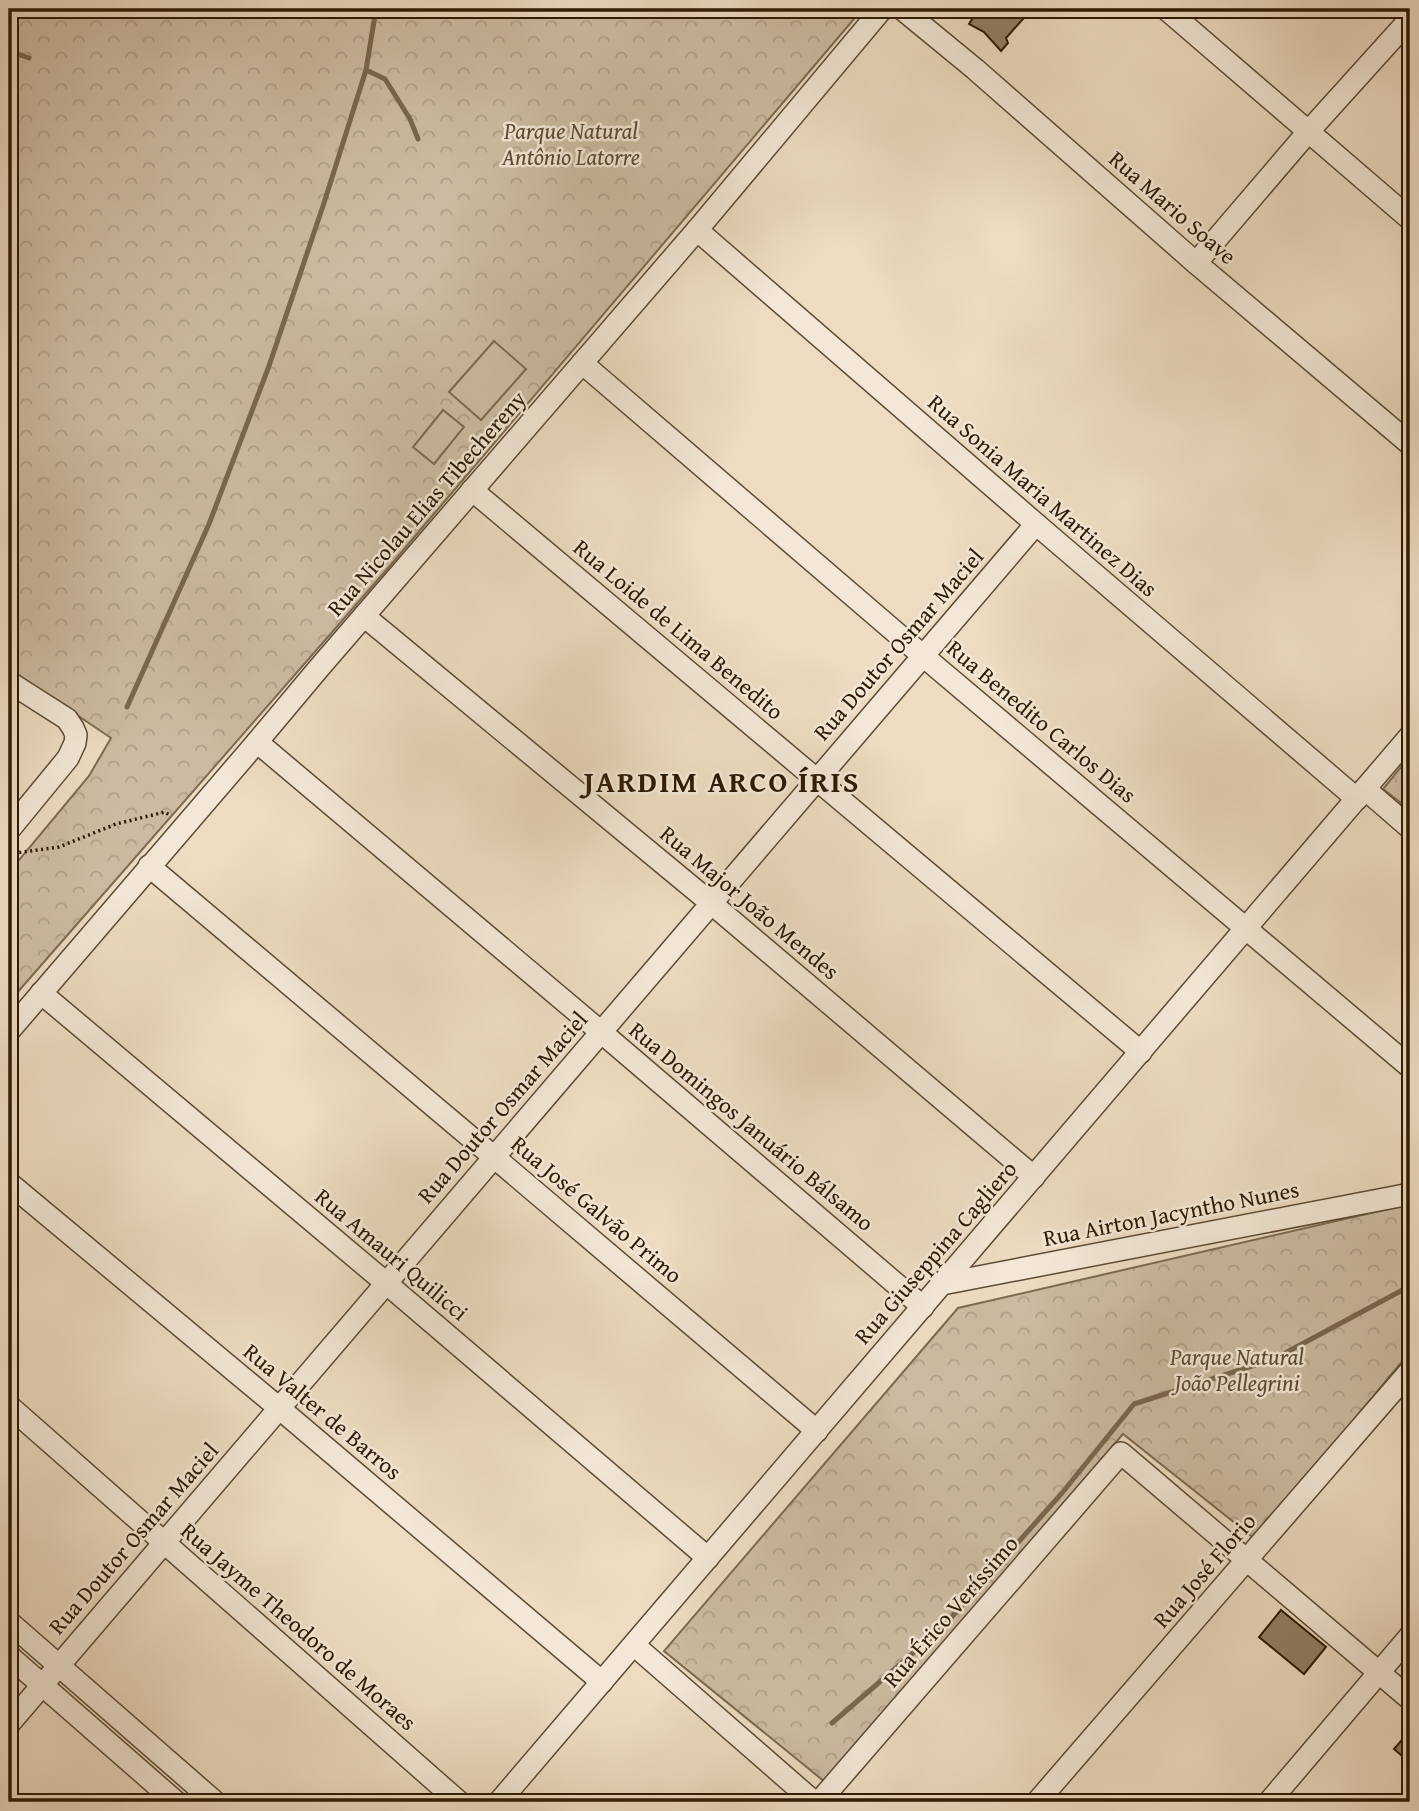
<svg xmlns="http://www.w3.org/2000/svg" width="1419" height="1811" font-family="'Gentium Book Plus',serif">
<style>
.forest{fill:url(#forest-crowns);stroke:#7c6a52;stroke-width:2}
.garden{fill:#ccbba2;stroke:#7c6a52;stroke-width:2}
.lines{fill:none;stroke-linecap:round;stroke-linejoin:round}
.stream{stroke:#79674f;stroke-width:5}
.building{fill:#917f66;stroke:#2d1a03;stroke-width:2}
.minor-casing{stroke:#5d4a33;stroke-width:24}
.path{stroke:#2d1a03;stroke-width:3.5;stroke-dasharray:2 3.5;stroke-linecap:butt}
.minor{stroke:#f3e8d7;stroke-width:21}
.labels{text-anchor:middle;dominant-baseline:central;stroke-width:5;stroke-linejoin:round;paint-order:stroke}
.park-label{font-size:23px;font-style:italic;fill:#5d4a33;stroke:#f3e8d7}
.street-label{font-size:23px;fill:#2d1a03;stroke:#f3e8d7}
.district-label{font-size:30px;font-weight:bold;letter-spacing:2px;fill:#2d1a03;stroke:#f3e8d7}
</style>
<defs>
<pattern id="forest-crowns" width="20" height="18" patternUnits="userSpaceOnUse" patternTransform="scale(1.75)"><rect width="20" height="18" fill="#ccbba2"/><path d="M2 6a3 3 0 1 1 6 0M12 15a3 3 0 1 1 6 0" fill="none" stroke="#b0a08a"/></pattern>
</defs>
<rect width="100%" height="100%" fill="#eddcc2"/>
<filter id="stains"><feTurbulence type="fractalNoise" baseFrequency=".00286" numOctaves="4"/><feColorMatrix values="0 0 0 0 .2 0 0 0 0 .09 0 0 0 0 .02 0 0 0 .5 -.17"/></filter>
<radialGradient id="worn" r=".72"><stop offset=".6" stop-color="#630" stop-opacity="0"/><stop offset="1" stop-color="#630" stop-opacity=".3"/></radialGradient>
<g class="forest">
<path d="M9,9H860L859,13L389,567L9,1002V872L89,776L111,738L9,669Z"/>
<path d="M1410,756V810L1383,789Z"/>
<path d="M1410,1204V1352L1255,1539L1123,1434L825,1782L664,1651L958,1308Z"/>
</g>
<g class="garden">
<path d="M494,341L526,369L481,420L449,392Z"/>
<path d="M443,410L464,427L434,464L413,447Z"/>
</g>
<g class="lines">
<g class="stream">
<path d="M9,51L29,58"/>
<path d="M366,70L385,79L410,119L418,139"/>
<path d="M127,707L209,524L269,366L324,203L366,70L376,9"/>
<path d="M832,1723L941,1629L1062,1493L1134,1404L1274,1359L1410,1286"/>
</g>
</g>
<g class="building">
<path d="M987,9H1032L1006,38L1008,43L1001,51L984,32L969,24L976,13L981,16Z"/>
<path d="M1281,1610L1326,1647L1304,1674L1259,1637Z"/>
<path d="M1410,1731V1763L1394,1749Z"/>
</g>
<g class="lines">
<g class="minor-casing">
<g id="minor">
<path d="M902,9L975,69L1196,263L1410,444"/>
<path d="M1166,9L1410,219"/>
<path d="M697,230L1036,524L1357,799"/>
<path d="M1196,263L1308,132L1410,19"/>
<path d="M582,363L922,655L1410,1067"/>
<path d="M472,490L1141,1052"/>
<path d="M364,616L711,903L1034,1177"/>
<path d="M9,682L67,719L73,728L76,735L75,743L68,758L9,830"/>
<path d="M257,742L601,1032L923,1307"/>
<path d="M1365,789L1410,828"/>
<path d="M149,866L494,1157L817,1431"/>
<path d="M41,993L386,1283L708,1558"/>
<path d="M9,1031L257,742L319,668L697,230L882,9"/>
<path d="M9,1183L279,1408L602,1682"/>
<path d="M942,1284L1410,1194"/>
<path d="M9,1406L459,1802"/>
<path d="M9,1622L215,1802"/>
<path d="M634,1645L814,1802"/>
<path d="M9,1656L176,1802"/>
<path d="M9,1724L1036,524"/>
<path d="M499,1802L1410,736"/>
<path d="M819,1802L1121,1453L1410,1699"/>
<path d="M1037,1802L1410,1371"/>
<path d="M1269,1802L1410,1636"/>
</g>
</g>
<path class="path" d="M9,850L15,853L59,847L116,824L165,812L171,816"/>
<use href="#minor" class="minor"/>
</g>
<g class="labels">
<g class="park-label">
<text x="571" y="130">Parque Natural<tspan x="571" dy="26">Antônio Latorre</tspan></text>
<text x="1237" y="1356">Parque Natural<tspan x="1237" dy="26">João Pellegrini</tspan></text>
</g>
<g class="street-label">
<text transform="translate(1173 207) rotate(41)">Rua Mario Soave</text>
<text transform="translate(1043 495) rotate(41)">Rua Sonia Maria Martinez Dias</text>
<text transform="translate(426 503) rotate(-49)">Rua Nicolau Elias Tibechereny</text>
<text transform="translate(679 629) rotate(40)">Rua Loide de Lima Benedito</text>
<text transform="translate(898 644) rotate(-49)">Rua Doutor Osmar Maciel</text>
<text transform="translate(1042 721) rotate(40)">Rua Benedito Carlos Dias</text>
<text transform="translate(750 902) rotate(40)">Rua Major João Mendes</text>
<text transform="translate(502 1107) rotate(-49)">Rua Doutor Osmar Maciel</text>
<text transform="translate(752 1126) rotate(40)">Rua Domingos Januário Bálsamo</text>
<text transform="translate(597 1209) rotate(40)">Rua José Galvão Primo</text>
<text transform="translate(1171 1213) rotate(-11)">Rua Airton Jacyntho Nunes</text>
<text transform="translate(935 1252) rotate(-49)">Rua Giuseppina Cagliero</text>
<text transform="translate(392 1254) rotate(40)">Rua Amauri Quilicci</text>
<text transform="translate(323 1411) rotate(40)">Rua Valter de Barros</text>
<text transform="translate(133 1538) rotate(-49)">Rua Doutor Osmar Maciel</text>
<text transform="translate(1204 1570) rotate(-49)">Rua José Florio</text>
<text transform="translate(950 1611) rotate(-49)">Rua Érico Veríssimo</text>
<text transform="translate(299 1626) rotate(41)">Rua Jayme Theodoro de Moraes</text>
</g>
<g class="district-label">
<text x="722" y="781">JARDIM ARCO ÍRIS</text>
</g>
</g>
<rect width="1419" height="1811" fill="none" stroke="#eddcc2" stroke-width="35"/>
<rect x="10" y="10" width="1398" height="1790" fill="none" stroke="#2d1a03" stroke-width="3.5"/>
<rect x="18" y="18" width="1384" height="1776" fill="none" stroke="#2d1a03" stroke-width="2"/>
<rect width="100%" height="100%" filter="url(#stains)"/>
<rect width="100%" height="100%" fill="url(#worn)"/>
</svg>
